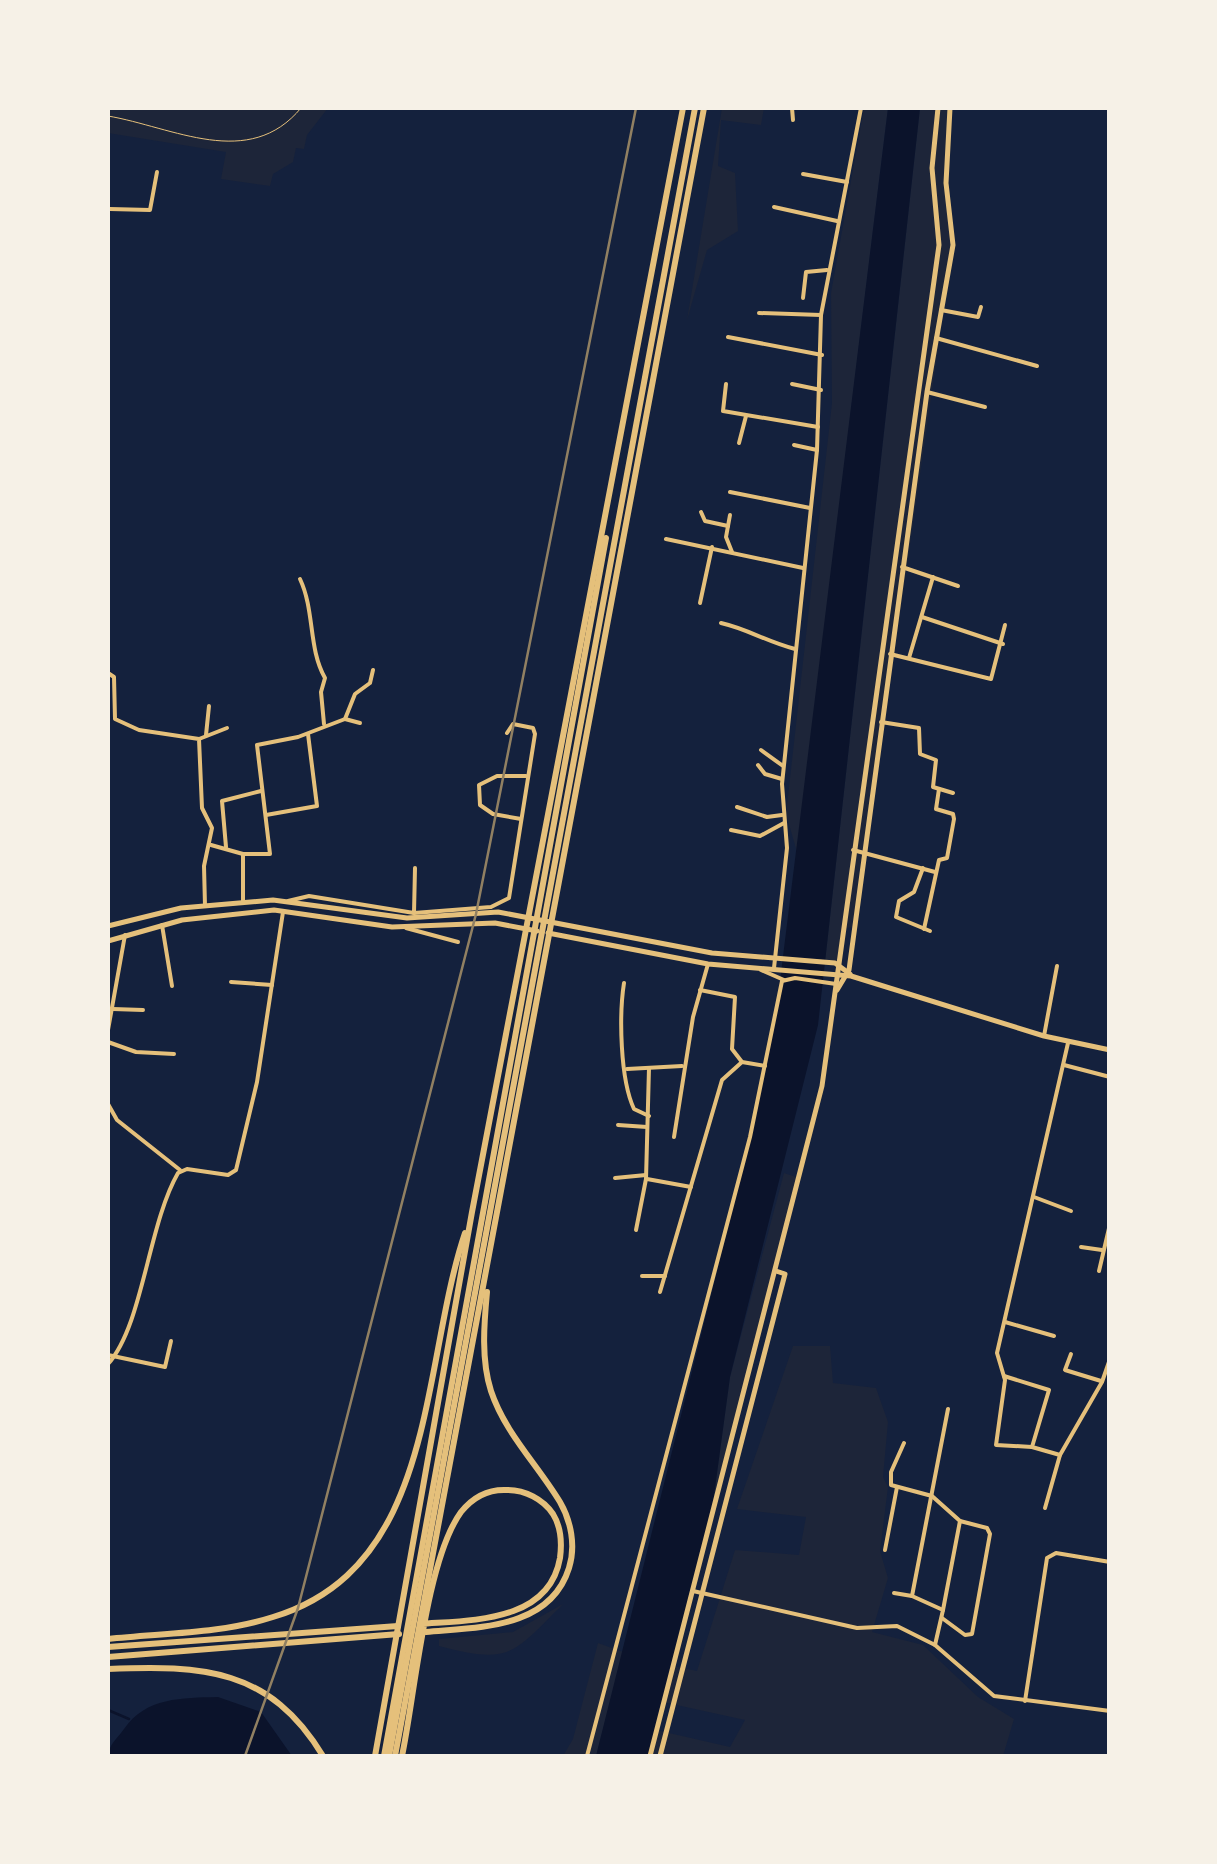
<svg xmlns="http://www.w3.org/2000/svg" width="1217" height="1864" font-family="Bitter,serif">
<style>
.green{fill:#1d2539}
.water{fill:#0b132b}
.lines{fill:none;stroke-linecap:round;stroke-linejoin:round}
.stream{stroke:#0b132b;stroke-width:2.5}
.service{stroke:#e5c07b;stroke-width:1}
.minor{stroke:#e5c07b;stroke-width:4}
.tertiary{stroke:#e5c07b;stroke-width:5}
.secondary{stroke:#e5c07b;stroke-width:5}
.motorway{stroke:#e5c07b;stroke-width:6}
.rail{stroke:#918062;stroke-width:2.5}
</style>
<rect width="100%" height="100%" fill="#14213d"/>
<g class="green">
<path d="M108,108H328L307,135L304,149L296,148L293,162L273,174L270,186L221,179L226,152L108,133Z"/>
<path d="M722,108H764L761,125L721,120L718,166L735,173L738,231L707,250L687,320Z"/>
<path d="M864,108H888L797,852L786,814L832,403L831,293Z"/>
<path d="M920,108H950L946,183L953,245L855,927L846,928L838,964L825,962Z"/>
<path d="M784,1173L799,1178L710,1524L730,1377Z"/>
<path d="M793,1346H830L833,1383L876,1388L888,1422L883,1477L888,1487L880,1551L888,1578L872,1632L923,1645L978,1697L1014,1719L1003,1756H650L656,1730L730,1747L745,1720L663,1702L673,1666L697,1671L735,1550L799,1555L806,1517L737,1509Z"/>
<path d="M563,1604C513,1654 510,1665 439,1646V1639L513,1632Z"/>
<path d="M598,1643L623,1652L596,1756H563L573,1739Z"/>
</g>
<g class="water">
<path d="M888,108H920L818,1025L730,1377L710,1525L650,1756H596L751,1135L776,1013Z"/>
<path d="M218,1697L261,1712L292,1756H108C109,1744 117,1739 124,1729C146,1697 182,1698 218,1697Z"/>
</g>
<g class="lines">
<path class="stream" d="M108,1710L129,1719"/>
<path class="service" d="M108,116C173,127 249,171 301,108"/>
<g class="minor">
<path d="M792,108L793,120"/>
<path d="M803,174L847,182"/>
<path d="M774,207L837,221"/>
<path d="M110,209L150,210L157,172"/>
<path d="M108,210V229"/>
<path d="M803,298L806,272L827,270"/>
<path d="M941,310L978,317L981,307"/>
<path d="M759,313L821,315"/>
<path d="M728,337L822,355"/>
<path d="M936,338L1037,366"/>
<path d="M726,384L723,411L818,427"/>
<path d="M792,384L821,390"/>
<path d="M927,392L985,407"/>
<path d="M739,443L746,416"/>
<path d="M794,445L817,450"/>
<path d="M730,492L810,508"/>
<path d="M701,512L705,521L728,526"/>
<path d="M730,515L726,537L732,552"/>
<path d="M666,539L803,568"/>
<path d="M902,567L958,586"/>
<path d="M300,579C315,611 308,648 325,678L321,692L324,724"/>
<path d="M700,603L712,547"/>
<path d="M922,617L1003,644"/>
<path d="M721,623C748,629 767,642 795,649"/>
<path d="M890,654L991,679L1005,625"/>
<path d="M909,658L933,577"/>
<path d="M108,673L114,677L115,719L139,730L199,739L202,808L212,828L204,866L205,906"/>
<path d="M345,719L360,723"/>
<path d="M881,722L919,728L920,754L936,760L933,787L953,793"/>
<path d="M206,735L209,706"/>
<path d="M199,739L227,728"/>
<path d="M761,750L783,766"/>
<path d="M758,765L765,774L782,779"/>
<path d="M737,807L767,817L782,815"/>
<path d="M266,815L317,806L308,734"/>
<path d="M521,819L493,814L480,805L479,785L497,776H526"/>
<path d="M731,830L760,836L784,823"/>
<path d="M211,845L243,854H270L257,745L298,737L345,719L355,694L370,683L373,670"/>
<path d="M226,847L222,801L261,791"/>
<path d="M853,850L935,872"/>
<path d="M243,854V902"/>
<path d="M923,868L914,892L899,901L896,917L930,931"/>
<path d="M288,901L309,896L414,913L415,868"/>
<path d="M414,913L491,907L509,898L535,734L533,728L513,724L507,733"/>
<path d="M162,925L172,986"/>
<path d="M406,928L458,942"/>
<path d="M924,929L939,860L947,858L954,819L953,814L936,809L939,789"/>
<path d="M774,968L787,848L782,784L817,450L821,315L861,108"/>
<path d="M761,970L784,980"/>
<path d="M231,982L272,985"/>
<path d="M624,983C619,1015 620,1079 634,1109L649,1116"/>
<path d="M700,990L735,997L732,1049L742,1062L765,1066"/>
<path d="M113,1009L143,1010"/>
<path d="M108,1030L125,935"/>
<path d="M1044,1036L1057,966"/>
<path d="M108,1042L136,1052L174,1054"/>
<path d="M1064,1065L1110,1077"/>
<path d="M627,1069L682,1066"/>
<path d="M108,1104L117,1120L180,1170"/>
<path d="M618,1125L647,1127"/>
<path d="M674,1137L693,1017L708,964"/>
<path d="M615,1178L646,1175"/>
<path d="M647,1179L691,1187"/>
<path d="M1034,1197L1071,1211"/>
<path d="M636,1230L646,1179L649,1068"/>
<path d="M1081,1247L1102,1250"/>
<path d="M1099,1271L1110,1224"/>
<path d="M642,1276H665"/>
<path d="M660,1292L722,1080L742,1062"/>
<path d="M1005,1322L1054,1336"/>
<path d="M1071,1354L1065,1370L1101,1381"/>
<path d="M108,1355L165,1367L171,1341"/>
<path d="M108,1364C143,1325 148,1225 178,1173L187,1169L228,1175L236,1170L257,1082L283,912"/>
<path d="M1004,1376L1049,1390L1032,1447L1060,1455L1102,1382L1110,1359"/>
<path d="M904,1443L891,1472V1485L932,1496L960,1521L943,1610"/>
<path d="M1032,1447L996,1445L1005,1380L997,1353L1068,1043"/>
<path d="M1045,1508L1060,1455"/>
<path d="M885,1550L897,1487"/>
<path d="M693,1591L857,1628L897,1626L935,1645L994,1696L1110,1711"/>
<path d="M894,1593L912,1596"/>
<path d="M942,1618L965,1635L972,1634L990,1534L987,1528L960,1521"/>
<path d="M935,1645L943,1610L912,1596L948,1409"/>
<path d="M1025,1701L1047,1558L1056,1553L1110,1562"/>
<path d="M587,1756L750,1137L782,981L795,978L836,984"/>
</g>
<g class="tertiary">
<path d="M108,926L181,908L273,900L407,918L498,912L712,953L835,963L850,974"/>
<path d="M548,933L708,964L851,976L1044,1036L1110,1050"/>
<path d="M108,941L182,920L274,910L392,927L495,923L537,931"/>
</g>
<g class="secondary">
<path d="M837,990L849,970L927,392L953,245L946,183L950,108"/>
<path d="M650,1756L822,1086L939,245L932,168L938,108"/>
<path d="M660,1756L785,1274L776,1271"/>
</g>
<g class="motorway">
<path d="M426,1632C479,1627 550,1629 569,1568C576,1546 571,1521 560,1502C537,1464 505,1433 491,1391C481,1360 484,1324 487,1292"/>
<path d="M108,1639C162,1633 220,1634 273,1617C438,1567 420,1367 465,1233"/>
<path d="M108,1647L398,1626"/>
<path d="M108,1657L399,1634"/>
<path d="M108,1669C202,1665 270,1668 323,1756"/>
<path d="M375,1756L472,1212L683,108"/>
<path d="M384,1756L606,538"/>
<path d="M389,1756L695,108"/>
<path d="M395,1756L704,108"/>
<path d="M402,1756C415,1694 426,1560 461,1512C473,1497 488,1489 507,1490C525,1490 543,1499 553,1514C561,1527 562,1543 560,1558C549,1623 470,1620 420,1624"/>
</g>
<path class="rail" d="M245,1756L298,1608L476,914L636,108"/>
</g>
<rect width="1217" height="1864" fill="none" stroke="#f6f1e7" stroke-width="220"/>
</svg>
